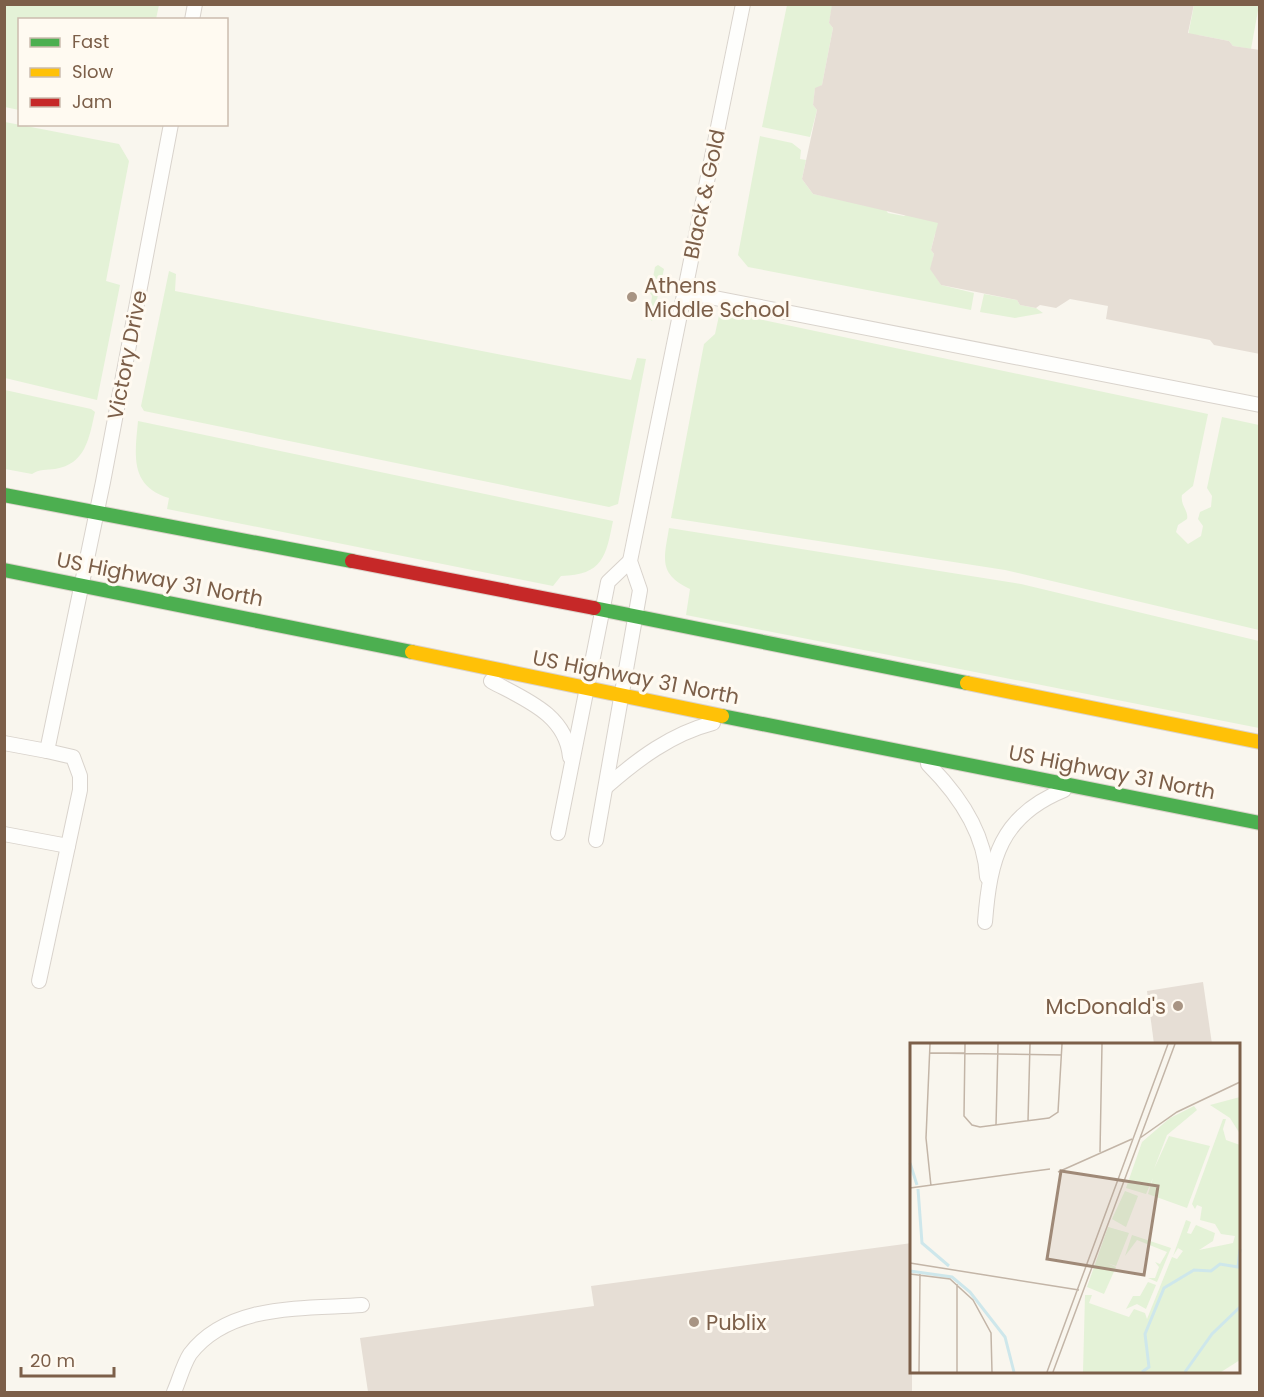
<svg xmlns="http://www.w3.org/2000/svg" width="1264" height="1397" font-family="Poppins,sans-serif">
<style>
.green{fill:#e4f2d7}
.building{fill:#e6ded5}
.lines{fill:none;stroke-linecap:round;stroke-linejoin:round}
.lane-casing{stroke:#d9d3cc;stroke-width:16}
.fast-casing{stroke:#dbd2ca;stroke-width:16}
.slow-casing{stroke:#dbd2ca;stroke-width:16}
.jam-casing{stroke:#dbd2ca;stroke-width:16}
.lane{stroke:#fefefc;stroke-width:14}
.fast{stroke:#4caf50;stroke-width:14}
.slow{stroke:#ffc107;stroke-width:14}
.jam{stroke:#c62828;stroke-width:14}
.poi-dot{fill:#a89483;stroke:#fffaf1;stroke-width:2}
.labels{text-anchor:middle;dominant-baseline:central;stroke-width:6;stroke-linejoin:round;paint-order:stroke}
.street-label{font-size:21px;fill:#7c5f49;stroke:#fffaf1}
.poi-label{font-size:21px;fill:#7c5f49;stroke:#fffaf1;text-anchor:start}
.inset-river{fill:none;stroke:#cee7eb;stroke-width:3}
.inset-road{fill:none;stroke:#c3b5a7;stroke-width:1.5}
.view{fill:#9f8977;fill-opacity:0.15;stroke:#9f8977;stroke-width:3}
.inset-edge{fill:none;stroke:#7c5f49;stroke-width:3}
</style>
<rect width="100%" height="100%" fill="#f9f6ee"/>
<g class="green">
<path d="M4,5L5,4L159,5L156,19L20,20L19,110L5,107Z"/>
<path d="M787,5H836L832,7L829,23L833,28L822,85L815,89L813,105L817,110L810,137L762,127Z"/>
<path d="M1194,5H1259L1251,49L1233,46L1229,41L1198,35L1194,38L1188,36Z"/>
<path d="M5,122L119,144L129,161L106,281L120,285L97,400L5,378Z"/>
<path d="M760,136L792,143L801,150L800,159L806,160L802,179L813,194L885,209L888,213L904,216L909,213L940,220L939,231L935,234L931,250L934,254L931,269L941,285L974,293L971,310L748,267L738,255Z"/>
<path d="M658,265L664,269L652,321L646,315L648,305L651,304L652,296L650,293L655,267Z"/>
<path d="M169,271L176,274L175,291L631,380L637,358L646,359L618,504L609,507L144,411L141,406Z"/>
<path d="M984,294L1017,300L1020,305L1036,308L1043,313L1015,318L980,312Z"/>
<path d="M720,311L1208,414L1193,486L1182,495C1180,505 1189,511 1187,519L1178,525L1176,532L1188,544L1201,536L1203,526L1198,519L1200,512L1211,507L1212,496L1207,488L1222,417L1259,425V630L1005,570L671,518L704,344L715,334Z"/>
<path d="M5,390L91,409L95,412C89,438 86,464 55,469C47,470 39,469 32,474L5,469Z"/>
<path d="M138,421L613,521C606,556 603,575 561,576L553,586L167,509L169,498C129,486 135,454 138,421Z"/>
<path d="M669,528L1021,584L1259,641V728L686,615L690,589C658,574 664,559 669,528Z"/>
</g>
<g class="building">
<path d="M832,4H1194L1188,33L1229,41L1233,46L1260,50V354L1214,345L1210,340L1106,319L1108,306L1070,299L1056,308L1040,305L1036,308L1020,305L1017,300L941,285L930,269L934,254L931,250L938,223L813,194L802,179L817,110L813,105L815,88L822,85L833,28L829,23Z"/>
<path d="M1203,982L1212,1044H1154L1147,991Z"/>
<path d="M912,1243V1392H368L360,1338L594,1306L591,1286Z"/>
</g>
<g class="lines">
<g class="lane-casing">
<g id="lane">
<path d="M192,20L195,4"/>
<path d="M684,292L1260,405"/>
<path d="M491,681C524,699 566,714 570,757"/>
<path d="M4,743L47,751L103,482L171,124"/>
<path d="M928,764C959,795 985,832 987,877"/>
<path d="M606,787C638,759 671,734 713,723"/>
<path d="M558,833L608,582L630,561"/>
<path d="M4,834L68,846L80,790V776L73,757L47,751"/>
<path d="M596,840L640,590L630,561L743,4"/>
<path d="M985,922C990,859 1000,816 1064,790"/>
<path d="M39,981L68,846"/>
<path d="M174,1392C179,1381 183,1365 190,1354C229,1303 304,1309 362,1305"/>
</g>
</g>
<g class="fast-casing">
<g id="fast">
<path d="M4,495L352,561"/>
<path d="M4,570L412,652"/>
<path d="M594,608L967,683"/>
<path d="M722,716L1260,823"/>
</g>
</g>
<g class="slow-casing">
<g id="slow">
<path d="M412,652L722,716"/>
<path d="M967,683L1260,742"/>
</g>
</g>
<g class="jam-casing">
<path id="jam" d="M352,561L594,608"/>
</g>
<use href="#lane" class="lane"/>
<use href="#fast" class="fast"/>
<use href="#slow" class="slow"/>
<use href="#jam" class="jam"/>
</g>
<g class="poi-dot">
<circle cx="632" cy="297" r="6"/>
<circle cx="1178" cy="1006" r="6"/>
<circle cx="694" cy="1322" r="6"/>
</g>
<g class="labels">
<g class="street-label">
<text transform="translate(704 194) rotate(-78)">Black &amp; Gold</text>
<text transform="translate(127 355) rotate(-79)">Victory Drive</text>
<text transform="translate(160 579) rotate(11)">US Highway 31 North</text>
<text transform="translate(636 677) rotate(11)">US Highway 31 North</text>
<text transform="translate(1112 772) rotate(11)">US Highway 31 North</text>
</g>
<g class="poi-label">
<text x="644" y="285">Athens<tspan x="644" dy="24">Middle School</tspan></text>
<text x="1166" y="1006" text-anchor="end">McDonald's</text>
<text x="706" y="1322">Publix</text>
</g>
</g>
<g transform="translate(910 1043)">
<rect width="330" height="330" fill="#f9f6ee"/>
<path d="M330,54V91L320,75L300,62ZM284,63L287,67L257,92L244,126L259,93L300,103L277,165L238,151L243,135L236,151L216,145L232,99L260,75ZM313,76H316L313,86L316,97L330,102V317L311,329H173L175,252H182L179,260L219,274L224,266L235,270L237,276L262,214L267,216L273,208L268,205L263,213L276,177L281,179L277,190L281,191L286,182L305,190L303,198L289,207L323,200L325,193L311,191L305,181L290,177L292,164L287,162L285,166L282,161ZM215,148L228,153L216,184L202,176ZM198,184L219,190L206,223L197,220L206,224L194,251L177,244ZM222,192L261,205L247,239L238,235H245L249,224L245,219L250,221L257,209L227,197L215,213ZM238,239L246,242L236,266L227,261L216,266L223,253H230Z" fill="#e4f2d7"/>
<path class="inset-river" d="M0,120L7,142M8,146L12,200L39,223M0,228L42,234L60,249L95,294L104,329M232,329L239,324L235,291L254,245L284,227L301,228L310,221L328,224L330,206M275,329L302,291L330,264"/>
<path class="inset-road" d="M20,1L16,95L21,143M55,1L54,73L62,82L70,84L139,75L148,69L152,1M19,10L152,12M19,10H55M118,78L120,1M86,82L88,1M230,95L267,69L330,39M190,109L192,1M148,129L222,96M0,145L140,126M0,220L169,247M0,231L40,236L63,257L81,290L82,329M9,329L10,231M47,329V241M137,329L258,1M143,329L265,1"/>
<path class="view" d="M151,128L248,143L234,232L137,216Z"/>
<rect width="330" height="330" class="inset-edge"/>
</g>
<rect width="1264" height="1397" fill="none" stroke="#7c5f49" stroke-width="12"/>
<rect x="18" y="18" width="210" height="108" fill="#fffaf1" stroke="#cbbcae" stroke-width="1.5"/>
<rect x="30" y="38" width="30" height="9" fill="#4caf50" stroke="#cbbcae" stroke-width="1.5"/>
<text x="72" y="48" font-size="18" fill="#7c5f49">Fast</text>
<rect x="30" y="68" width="30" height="9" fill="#ffc107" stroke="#cbbcae" stroke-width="1.5"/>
<text x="72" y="78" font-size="18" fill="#7c5f49">Slow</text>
<rect x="30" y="98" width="30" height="9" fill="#c62828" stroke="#cbbcae" stroke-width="1.5"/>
<text x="72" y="108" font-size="18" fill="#7c5f49">Jam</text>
<path d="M21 1367v9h93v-9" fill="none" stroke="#7c5f49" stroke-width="3"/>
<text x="30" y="1367" font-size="18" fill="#7c5f49" stroke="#fffaf1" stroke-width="4.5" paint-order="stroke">20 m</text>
</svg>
